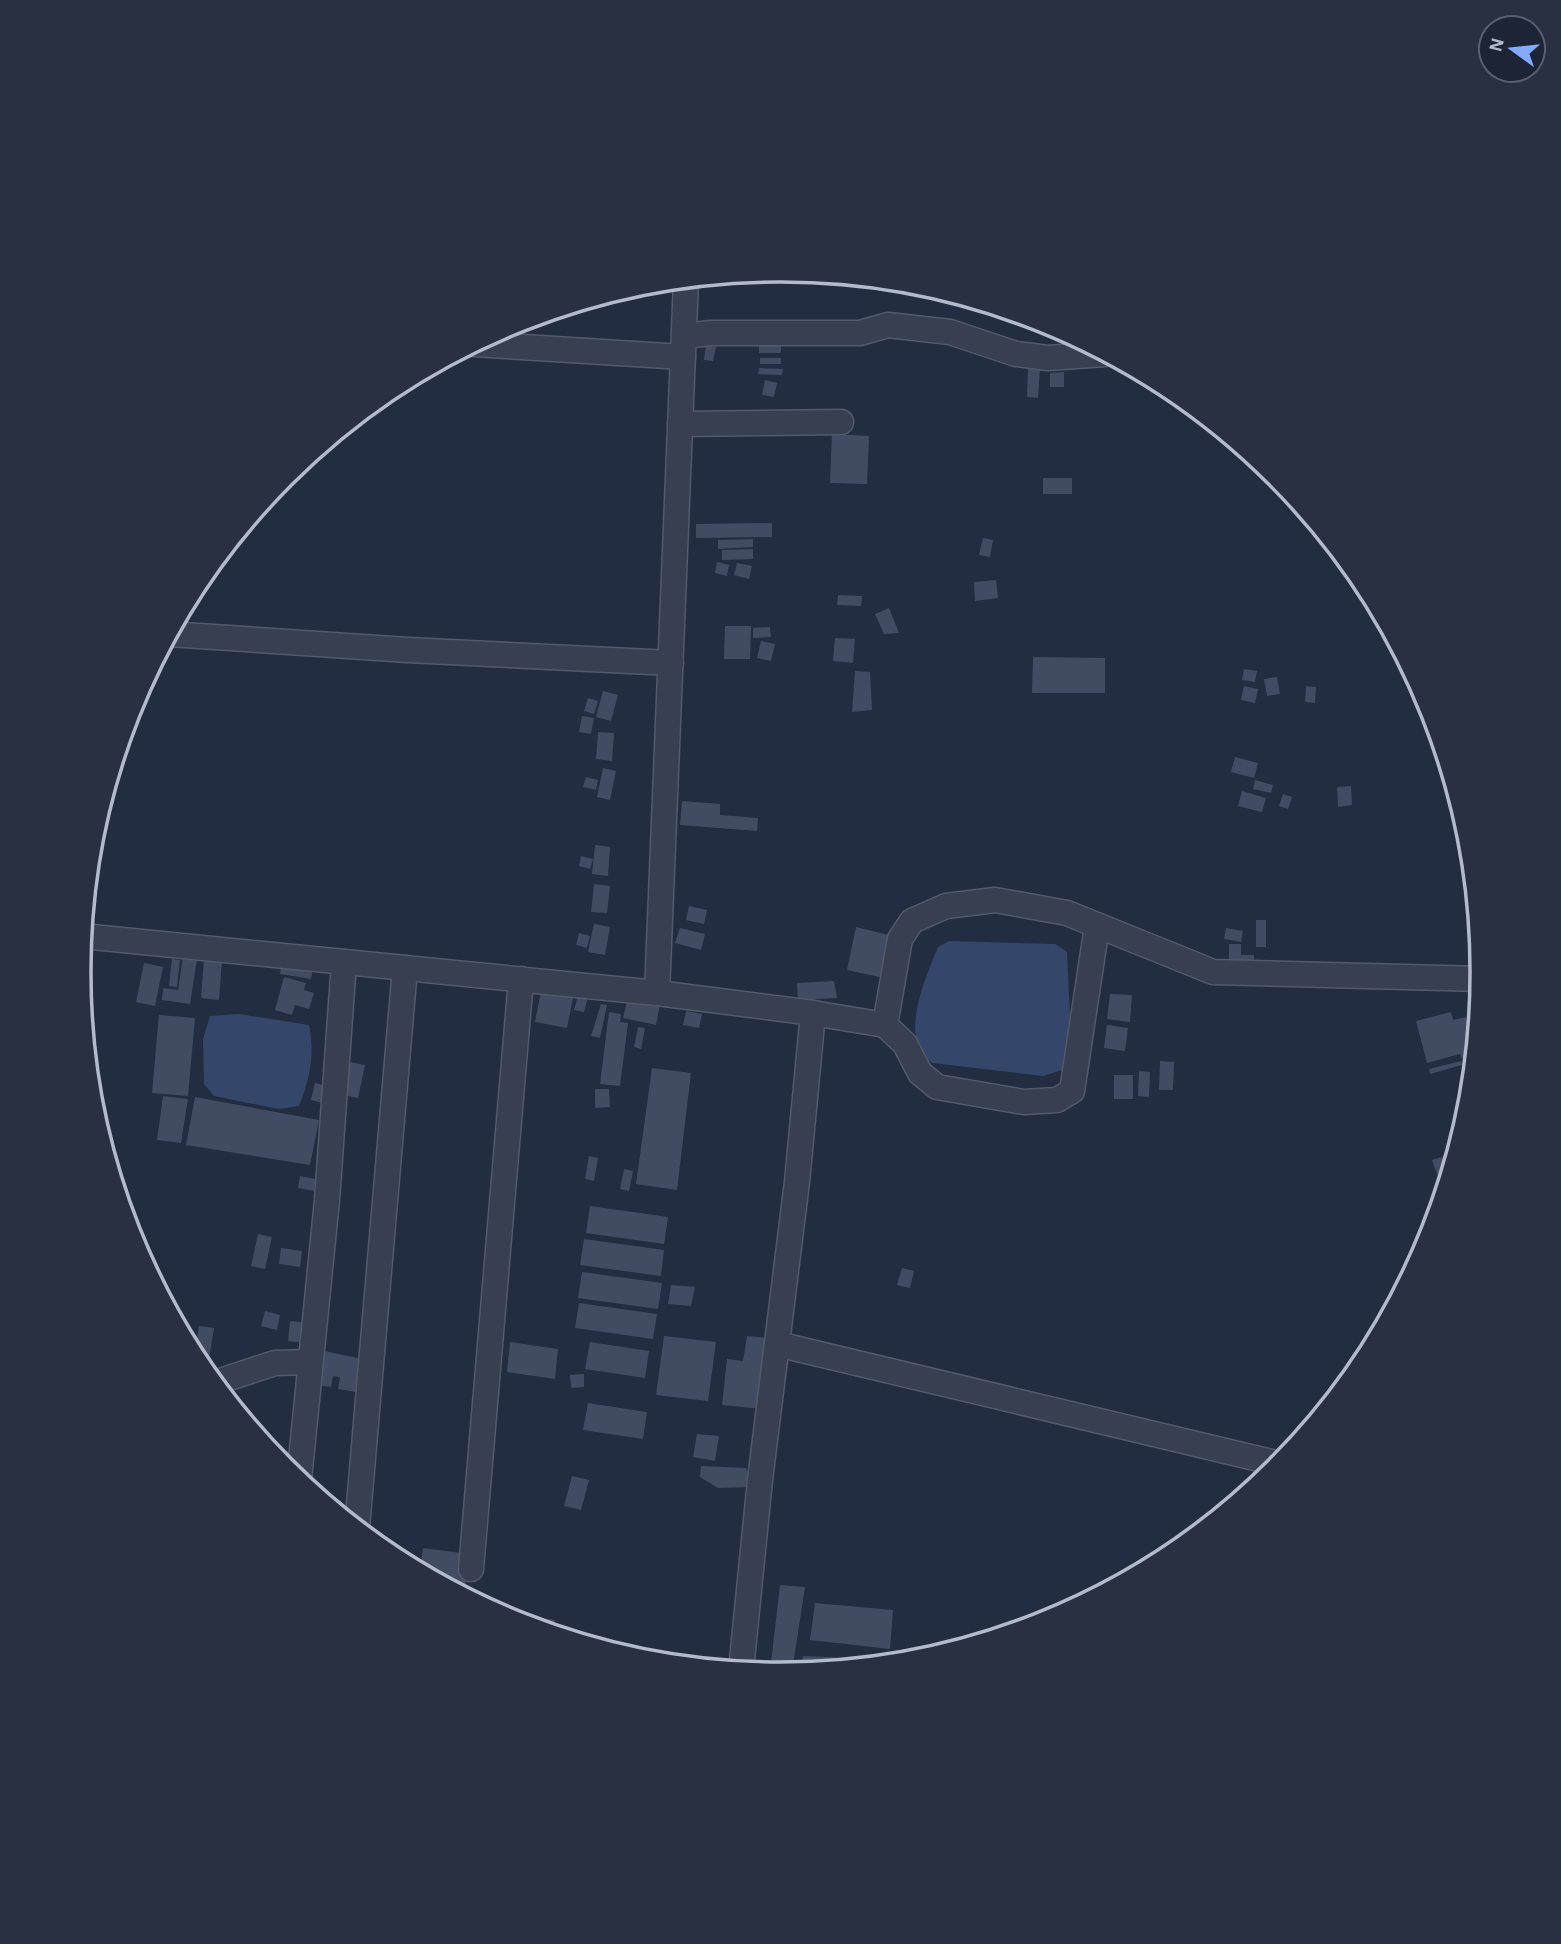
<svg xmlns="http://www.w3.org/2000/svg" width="1561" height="1944" font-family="'Alegreya Sans',sans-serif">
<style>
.water{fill:#344669}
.building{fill:#414c63}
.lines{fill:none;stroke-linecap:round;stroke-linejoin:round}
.minor-casing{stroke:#525a6b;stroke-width:27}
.minor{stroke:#373f51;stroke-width:24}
.rim{fill:none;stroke:#b3bacb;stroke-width:3.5}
</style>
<rect width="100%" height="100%" fill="#222d41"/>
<g class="water">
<path d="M949,941L1055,944L1067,952L1070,1017L1062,1070L1043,1076L932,1063C927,1058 920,1052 918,1046C908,1016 927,974 938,947Z"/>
<path d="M239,1014L309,1025C315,1054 310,1079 299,1106L279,1109L214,1096L204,1084L203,1039L210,1016Z"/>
</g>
<g class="building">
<rect x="759" y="344" width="22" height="9"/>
<path d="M706,345L716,347L713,361L704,360Z"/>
<rect x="760" y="358" width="21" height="6"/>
<path d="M759,368L783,369L782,375L758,374Z"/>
<path d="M1028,369H1040L1038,398L1027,397Z"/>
<path d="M1064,372V387H1050V373Z"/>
<path d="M765,380L777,383L774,397L762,395Z"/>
<path d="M832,434L869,436L867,484L830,483Z"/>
<rect x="1043" y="478" width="29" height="16"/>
<path d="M772,523V537L696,538V524Z"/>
<path d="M983,538L993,540L990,557L979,555Z"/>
<path d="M753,539V547L718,549V540Z"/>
<path d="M753,549V559L722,560V550Z"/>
<path d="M717,562L729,565L727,576L715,573Z"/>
<path d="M737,563L752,566L749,579L734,575Z"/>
<path d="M996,580L998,598L975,601L974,582Z"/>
<path d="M838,595L862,596L861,606L837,605Z"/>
<path d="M889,608L899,633L884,634L875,614Z"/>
<path d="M725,626H751L750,659H724Z"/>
<path d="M770,627L771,637L753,638V628Z"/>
<path d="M835,638L855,639L853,663L833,661Z"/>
<path d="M761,641L775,644L771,661L757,658Z"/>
<path d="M1033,657L1105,658V693H1032Z"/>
<path d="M1244,669L1257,671L1255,682L1242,680Z"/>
<path d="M855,671L870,672L872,710L852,712Z"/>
<path d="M1277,677L1280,694L1267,696L1264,679Z"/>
<path d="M1244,686L1258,689L1255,703L1241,700Z"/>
<path d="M1306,686L1316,687L1315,703L1305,702Z"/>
<path d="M603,691L618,695L611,721L596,717Z"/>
<path d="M588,698L598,701L594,714L584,711Z"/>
<path d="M582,716L594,718L591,734L579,732Z"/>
<path d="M598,732L614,733L612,761L596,759Z"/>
<path d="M1235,757L1258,763L1254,778L1231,772Z"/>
<path d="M603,768L616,771L610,800L597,797Z"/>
<path d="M586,777L598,780L596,790L583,787Z"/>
<path d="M1255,780L1273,785L1271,793L1253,789Z"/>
<path d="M1351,786L1352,805L1338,807L1337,787Z"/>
<path d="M1242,791L1266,798L1262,812L1238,806Z"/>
<path d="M1283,794L1292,797L1288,809L1279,806Z"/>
<path d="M682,801L720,804V815L758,818L757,831L680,825Z"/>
<path d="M595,845L610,847L608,876L592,874Z"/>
<path d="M581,856L593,859L590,869L579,866Z"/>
<path d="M594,884L610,886L607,913L591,912Z"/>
<path d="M689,906L707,910L704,924L686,920Z"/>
<rect x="1256" y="920" width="10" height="27"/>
<path d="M594,924L610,927L605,955L588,952Z"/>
<path d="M856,927L893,936L884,978L847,970Z"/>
<path d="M680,928L705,934L701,950L675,943Z"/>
<path d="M1226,928L1243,931L1241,942L1224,939Z"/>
<path d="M579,933L590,936L587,948L576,945Z"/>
<path d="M1229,944H1241V955H1254V964L1229,963Z"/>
<path d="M183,957L197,959L190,1004L162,1000L163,988L178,990Z"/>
<path d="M172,959L180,960L177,987L169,986Z"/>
<path d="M204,959L222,961L219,1000L201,998Z"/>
<path d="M144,963L163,967L155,1006L136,1002Z"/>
<path d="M282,963L313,969L311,979L280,974Z"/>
<path d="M284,977L306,983L304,990L314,993L309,1009L295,1005L292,1015L275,1010Z"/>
<path d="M834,981L837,998L798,1000L797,983Z"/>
<path d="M541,992L573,998L567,1028L535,1022Z"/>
<path d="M1110,994L1132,995L1130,1022L1107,1019Z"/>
<path d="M578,995L588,997L584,1012L574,1010Z"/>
<path d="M628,997L660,1004L656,1025L623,1018Z"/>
<path d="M601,1004L607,1005L600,1038L591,1036Z"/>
<path d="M686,1011L702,1014L699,1028L683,1025Z"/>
<path d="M609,1012L621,1014L620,1022L628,1023L620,1086L600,1084Z"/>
<path d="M1451,1012L1453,1020L1466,1017L1474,1055L1461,1058L1460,1054L1427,1063L1416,1021Z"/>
<path d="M159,1015L195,1018L188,1096L152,1093Z"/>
<path d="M1107,1025L1128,1028L1125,1051L1104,1048Z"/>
<path d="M638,1027L645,1028L641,1049L634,1047Z"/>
<path d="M345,1061L365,1065L358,1098L338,1094Z"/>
<path d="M1160,1061L1174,1062L1173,1090H1159Z"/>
<path d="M1461,1061L1462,1065L1430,1074L1429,1069Z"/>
<path d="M652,1068L691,1073L677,1190L636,1184Z"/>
<path d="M1139,1071L1150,1072L1149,1097L1138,1096Z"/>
<rect x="1114" y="1075" width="19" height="24"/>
<path d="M315,1083L327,1086L323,1103L311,1100Z"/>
<path d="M595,1089H609L610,1107L595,1108Z"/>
<path d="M163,1096L188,1099L181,1143L157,1140Z"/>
<path d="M195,1097L319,1120L310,1165L186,1145Z"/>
<path d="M589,1156L598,1158L594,1181L585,1179Z"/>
<path d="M1442,1157L1449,1174L1446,1184L1441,1186L1432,1160Z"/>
<path d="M624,1169L633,1171L629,1191L620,1189Z"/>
<path d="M300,1176L316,1179L314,1191L298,1188Z"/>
<path d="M590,1206L668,1217L664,1244L586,1233Z"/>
<path d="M258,1234L272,1237L265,1269L251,1266Z"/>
<path d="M584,1239L664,1250L661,1276L580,1265Z"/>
<path d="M281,1248L302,1251L300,1267L279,1264Z"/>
<path d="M902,1268L914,1271L910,1288L897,1285Z"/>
<path d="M582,1272L662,1283L658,1309L578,1298Z"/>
<path d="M671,1285L695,1287L691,1306L668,1304Z"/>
<path d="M579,1303L657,1314L653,1339L575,1328Z"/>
<path d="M265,1311L280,1315L277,1330L261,1326Z"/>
<path d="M290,1321L309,1323L306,1343L288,1341Z"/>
<path d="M199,1326L214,1328L208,1365L198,1363L194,1357Z"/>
<path d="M664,1336L716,1342L708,1401L656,1395Z"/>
<path d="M747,1336L771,1338L763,1409L722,1405L727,1359L743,1361Z"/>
<path d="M510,1342L558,1349L555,1379L507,1372Z"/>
<path d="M590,1342L649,1351L645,1378L585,1369Z"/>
<path d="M324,1351L363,1359L356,1392L338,1389L340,1377L333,1376L331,1387L317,1385Z"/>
<path d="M584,1374V1387L571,1388L570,1375Z"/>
<path d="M588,1403L647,1412L643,1439L583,1430Z"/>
<path d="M697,1434L719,1436L715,1461L693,1457Z"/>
<path d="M701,1466L746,1468L752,1487L718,1488L700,1477Z"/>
<path d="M572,1476L589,1480L581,1510L564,1506Z"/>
<path d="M423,1548L469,1554L465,1591L454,1590L420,1571Z"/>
<path d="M780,1585L805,1587L793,1665L771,1663Z"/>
<path d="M815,1603L893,1610L890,1649L810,1640Z"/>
<path d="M539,1618L555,1620L553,1633L538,1628Z"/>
<path d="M803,1656L852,1658L851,1667L800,1672Z"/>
</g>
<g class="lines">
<g class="minor-casing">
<g id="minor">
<path d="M686,280L657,993L813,1013L797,1182L760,1480L741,1670"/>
<path d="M684,336L711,333H860L888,325L950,332L1016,354L1048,358L1105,354"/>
<path d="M474,344L683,357"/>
<path d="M680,424L841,422"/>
<path d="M169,634L408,650L671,663"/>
<path d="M82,936L657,993"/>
<path d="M813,1013L885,1025L900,939L912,921L946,906L995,900L1067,913L1213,972L1482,979"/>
<path d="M885,1025L905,1044L920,1073L937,1087L1024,1102L1057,1100L1072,1091L1097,926"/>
<path d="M777,1344L1280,1464"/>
<path d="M214,1383L275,1363L310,1362"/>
<path d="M299,1480L327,1200L344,962"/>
<path d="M357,1528L405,968"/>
<path d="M471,1569L521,979"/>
</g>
</g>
<use href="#minor" class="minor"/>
</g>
<path d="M0 0H1561V1944H0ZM780 282H781A689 689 0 0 1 1470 971V973A689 689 0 0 1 781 1662H780A689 689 0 0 1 91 973V971A689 689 0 0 1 780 282Z" fill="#283042" fill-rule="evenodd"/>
<path class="rim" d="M780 282H781A689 689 0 0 1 1470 971V973A689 689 0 0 1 781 1662H780A689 689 0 0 1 91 973V971A689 689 0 0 1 780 282Z"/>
<g transform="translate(1512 49) rotate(285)"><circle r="33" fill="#1c2436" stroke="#586072" stroke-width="2"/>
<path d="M0-5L12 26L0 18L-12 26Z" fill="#84a9ff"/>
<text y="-10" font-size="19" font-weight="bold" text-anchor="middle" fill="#b3bacb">N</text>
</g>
</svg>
